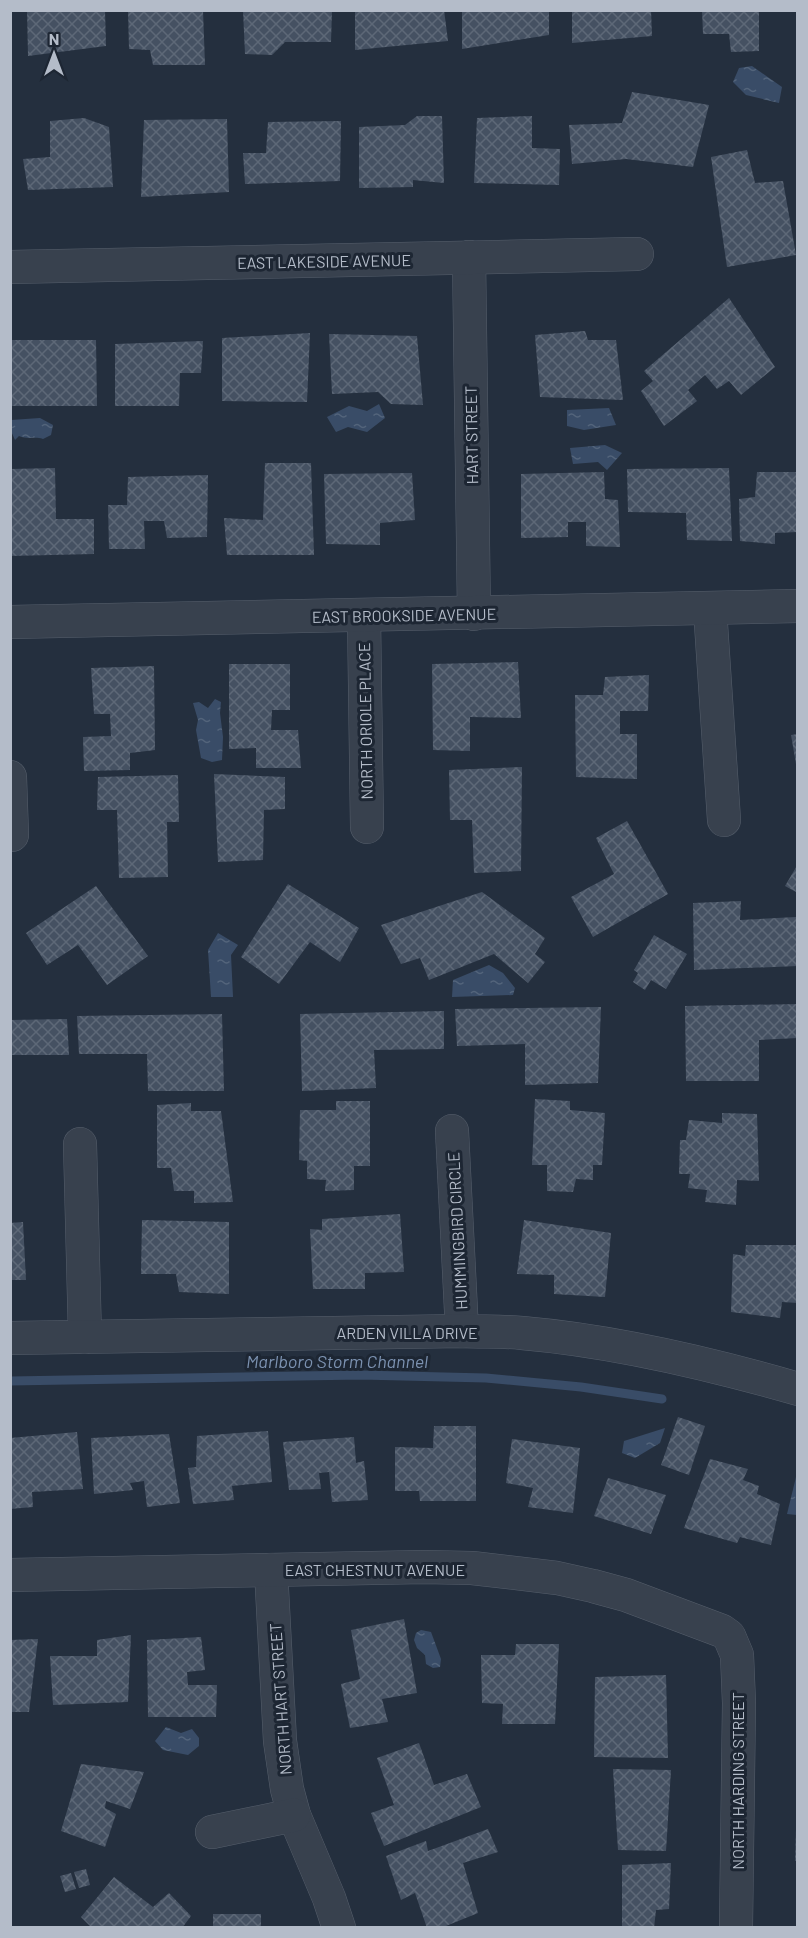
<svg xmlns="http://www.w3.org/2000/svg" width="808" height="1938" font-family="Barlow,sans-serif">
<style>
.water{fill:url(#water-ripples)}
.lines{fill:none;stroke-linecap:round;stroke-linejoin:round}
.stream{stroke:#394c67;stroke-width:9}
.building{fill:url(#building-cross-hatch)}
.minor-casing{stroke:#565f6c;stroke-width:34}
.minor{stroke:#38414e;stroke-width:33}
.labels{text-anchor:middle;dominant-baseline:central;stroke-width:6;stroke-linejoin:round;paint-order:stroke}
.street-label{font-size:16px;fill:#b4bcc9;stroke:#1d2633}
.water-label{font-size:18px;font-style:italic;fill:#7c92b1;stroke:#1d2633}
</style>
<defs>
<pattern id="water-ripples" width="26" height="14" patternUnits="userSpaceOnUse" patternTransform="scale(1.5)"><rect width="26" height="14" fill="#394c67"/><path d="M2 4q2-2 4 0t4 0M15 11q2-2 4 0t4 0" fill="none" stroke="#53647b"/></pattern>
<pattern id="building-cross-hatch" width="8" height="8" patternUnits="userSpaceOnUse" patternTransform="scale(1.5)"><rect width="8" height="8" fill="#455162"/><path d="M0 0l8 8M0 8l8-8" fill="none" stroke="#5d6877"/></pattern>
</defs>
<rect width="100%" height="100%" fill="#242f3e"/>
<g class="water">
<path d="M752,66L782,87L779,103L746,95L733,82L739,68Z"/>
<path d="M379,404L385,418L367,432L348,427L336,432L327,417L349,406L367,411Z"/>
<path d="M609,408L616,425L584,430L567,426V410Z"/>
<path d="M40,418L53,425L51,435L43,439C35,436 28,440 19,436L15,440L11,431V420Z"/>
<path d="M605,445L622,453L607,470L598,462L573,464L570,448Z"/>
<path d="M215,699L221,702L220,713L223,737L222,760L212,762L201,758L196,730L198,720L193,703L199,702L208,708Z"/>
<path d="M218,933L238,945L231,955L233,997H211L208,950Z"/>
<path d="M489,965L503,973L515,988L513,995L452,997L453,980Z"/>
<path d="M665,1428L660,1443L635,1458L622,1453L624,1441Z"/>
<path d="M797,1473H798L797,1515L787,1514Z"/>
<path d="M421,1630L431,1632L441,1659L440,1667L433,1668L426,1664L425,1655L417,1648L414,1640L416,1633Z"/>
<path d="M166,1727L181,1733L192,1729L199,1738V1746L188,1755L163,1750L155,1741Z"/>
</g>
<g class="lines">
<path class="stream" d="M10,1381L361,1375L486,1378L581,1387L662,1399"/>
</g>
<g class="building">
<path d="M27,10H105L106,46L28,56Z"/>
<path d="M128,10H203L205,65H153L150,50L129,49Z"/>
<path d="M243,10H332L331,42H285L272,55L245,54Z"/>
<path d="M355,10H444L448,41L355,50Z"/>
<path d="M462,10H549V35L462,49Z"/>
<path d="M572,10H651L652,36L572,43Z"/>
<path d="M702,10H759V51L731,52L729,34H703Z"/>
<path d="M632,92L709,105L693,167L626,159L572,164L569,125L622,123Z"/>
<path d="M417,116H442L444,183L413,180V187L359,188V127L405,125Z"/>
<path d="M532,116V148L560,149L559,185L474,183L477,118Z"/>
<path d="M84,118L109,127L113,187L28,190L23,159L50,157V121Z"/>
<path d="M227,119L229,192L141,197L144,120Z"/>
<path d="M341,121L340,181L245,184L243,153H266L268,122Z"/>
<path d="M747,150L755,183L783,181L796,255L727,267L711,157Z"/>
<path d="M729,298L775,367L741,395L729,381L717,389L705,375L688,390L697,401L664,426L641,391L653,381L644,371Z"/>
<path d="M585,331L588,340H616L623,400L540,397L535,335Z"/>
<path d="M310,333L307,402L222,401V338Z"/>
<path d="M329,334L417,336L423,405L391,404L378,392L332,394Z"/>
<path d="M10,340H96L97,406H10Z"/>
<path d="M203,341L201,373H180L179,406H115V344Z"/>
<path d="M265,463H311L314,555H227L224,518L263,520Z"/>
<path d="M55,468L56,519H94V554L10,556V469Z"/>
<path d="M729,468L732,541L687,540L686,513L628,512L627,469Z"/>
<path d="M604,472L605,499L618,500L620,547L586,546V522H568V537L521,538V474Z"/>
<path d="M757,472H798V532L775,533V544L740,541L739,499L755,497Z"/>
<path d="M412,473L415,520L380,523V545L326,544L324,474Z"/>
<path d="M208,475L207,537L167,538L164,521H144L145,549H109L108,505H127L128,477Z"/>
<path d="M518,662L521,718L470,717V751L433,750L432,664Z"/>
<path d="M229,664H290V710H272L271,730H298L301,768H256V748L229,749Z"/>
<path d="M154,666L155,750L130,753V770L84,771L83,737L111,736L110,714H94L91,668Z"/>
<path d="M649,675L648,711H620V734H637V779L576,777L575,695H603L605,677Z"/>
<path d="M798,734V764H796L791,735Z"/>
<path d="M522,767L521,871L474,873L472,820H450L449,770Z"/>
<path d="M214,774L285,777V809L264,810L263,860L218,862Z"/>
<path d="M178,775L179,822H167L168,877L119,878L117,810H97L98,777Z"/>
<path d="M627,821L668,894L593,937L571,897L614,874L596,838Z"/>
<path d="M798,864V893L785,886Z"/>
<path d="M288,884L359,928L340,962L310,942L279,984L241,957Z"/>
<path d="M96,886L148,956L107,985L78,945L47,965L26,933Z"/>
<path d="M482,892L545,938L535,954L545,962L528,983L494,954L429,980L420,958L401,964L381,925Z"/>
<path d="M741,901L740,920L796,917L798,966L694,970L693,903Z"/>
<path d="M654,935L687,954L666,989L651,980L645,990L633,982L638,973L634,970Z"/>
<path d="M798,1004V1038L759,1040V1081H686L685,1006Z"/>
<path d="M601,1007L598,1083L525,1085V1044L457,1046L455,1009Z"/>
<path d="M444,1011V1049L374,1050L376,1088L302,1091L300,1014Z"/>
<path d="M222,1014L224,1091H148L147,1054H79L77,1016Z"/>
<path d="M67,1019L69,1055H10V1020Z"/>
<path d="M535,1099L570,1101V1110L605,1113L602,1165H593V1180L576,1179L573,1192L547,1191V1165H532Z"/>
<path d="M336,1101H370V1166H354V1190L325,1191L326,1180L307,1179V1161L299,1160L300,1110H336Z"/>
<path d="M191,1103V1111H221L233,1202L194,1203V1191H174L171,1168H157V1105Z"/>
<path d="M722,1113L757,1114L759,1181L737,1180L736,1205L705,1202L707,1190L688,1188L690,1174H679L680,1140H686L689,1120L722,1123Z"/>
<path d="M400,1214L404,1272L365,1273V1289H313L310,1229L322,1230V1219Z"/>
<path d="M142,1220L229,1222V1294L179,1292L176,1274H141Z"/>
<path d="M524,1220L611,1233L605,1297L554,1294V1275L517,1274Z"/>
<path d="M23,1222L26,1280H10V1223Z"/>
<path d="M746,1245H798V1303L782,1302L780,1318L731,1312L733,1254L745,1256Z"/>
<path d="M678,1417L705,1426L689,1475L661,1465Z"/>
<path d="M434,1426H476V1501H420L419,1491H395V1447L433,1448Z"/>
<path d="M268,1431L272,1482L232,1486L234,1500L193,1504L188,1468L196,1467L197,1436Z"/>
<path d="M77,1432L83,1489L32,1492L33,1507L10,1509V1438Z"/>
<path d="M169,1434L180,1503L147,1507L144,1481L130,1483L133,1490L94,1494L91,1438Z"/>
<path d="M354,1437L356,1463L364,1461L368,1500L332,1502L329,1472L319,1473L321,1489L289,1490L283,1442Z"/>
<path d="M512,1439L580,1448L573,1513L528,1507L533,1488L506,1483Z"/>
<path d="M710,1459L748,1469L743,1480L759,1486L757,1494L780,1504L771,1545L740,1537L737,1543L684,1528Z"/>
<path d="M608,1478L666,1495L651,1534L594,1516Z"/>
<path d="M404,1619L417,1693L382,1699L388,1722L350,1728L341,1684L360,1679L351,1630Z"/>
<path d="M131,1635L128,1702L53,1705L50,1656H97V1640Z"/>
<path d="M201,1637L205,1670L187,1672L188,1685H217L216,1717H148L147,1640Z"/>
<path d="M38,1639L29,1712H10V1640Z"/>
<path d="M516,1644H559L555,1724H502L503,1704L482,1703L481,1655H515Z"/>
<path d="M666,1675L668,1758L594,1757L595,1677Z"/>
<path d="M419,1743L434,1785L467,1774L481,1807L384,1846L371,1813L394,1805L377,1758Z"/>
<path d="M81,1764L144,1772L130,1809L106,1801L105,1808L116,1814L105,1847L61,1831Z"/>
<path d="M613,1769L671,1770L666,1851L618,1850Z"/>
<path d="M488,1829L498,1852L463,1863L478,1913L441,1928H427L415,1893L401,1900L386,1856L426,1841L428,1851Z"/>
<path d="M796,1830H798V1861H795Z"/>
<path d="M671,1863L669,1909L656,1910L654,1928H622V1865Z"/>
<path d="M86,1869L90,1885L79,1888L74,1872Z"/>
<path d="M71,1873L76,1889L65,1892L60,1876Z"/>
<path d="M114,1877L153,1907L169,1893L191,1916L182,1928H92L81,1917Z"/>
<rect x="213" y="1914" width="48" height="14"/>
</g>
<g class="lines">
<g class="minor-casing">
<g id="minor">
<path d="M469,257L474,614"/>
<path d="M10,267L637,254"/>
<path d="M710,609L724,820"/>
<path d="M364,616L367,827"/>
<path d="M10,622L798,606"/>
<path d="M10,777L12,835"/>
<path d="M452,1131L462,1331"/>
<path d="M80,1144L85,1337"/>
<path d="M10,1338L462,1331C482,1332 502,1331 522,1333C615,1341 708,1363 798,1389"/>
<path d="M271,1570L280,1741L287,1789L294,1815L329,1898L339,1928"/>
<path d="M10,1575L424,1567L472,1568L557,1578L593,1586L626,1595L722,1631L729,1636L737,1655L739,1703L736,1928"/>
<path d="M212,1832L294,1815"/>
</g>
</g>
<use href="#minor" class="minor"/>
</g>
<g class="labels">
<g class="street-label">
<text transform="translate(324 261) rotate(-1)">EAST LAKESIDE AVENUE</text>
<text transform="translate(471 435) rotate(-91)">HART STREET</text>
<text transform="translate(404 615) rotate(-1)">EAST BROOKSIDE AVENUE</text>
<text transform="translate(365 721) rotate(-91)">NORTH ORIOLE PLACE</text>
<text transform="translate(457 1231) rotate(-93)">HUMMINGBIRD CIRCLE</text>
<text x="407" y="1332">ARDEN VILLA DRIVE</text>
<text x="375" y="1569">EAST CHESTNUT AVENUE</text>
<text transform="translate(280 1699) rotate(-94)">NORTH HART STREET</text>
<text transform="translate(737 1781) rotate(-90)">NORTH HARDING STREET</text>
</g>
<g class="water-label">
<text x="337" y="1361">Marlboro Storm Channel</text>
</g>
</g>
<rect width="808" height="1938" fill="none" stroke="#b4bcc9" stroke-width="24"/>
<g transform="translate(54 54)" stroke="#1d2633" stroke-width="4.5" paint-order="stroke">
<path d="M0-4.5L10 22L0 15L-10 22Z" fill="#b4bcc9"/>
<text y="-9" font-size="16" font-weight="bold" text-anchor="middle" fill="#b4bcc9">N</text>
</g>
</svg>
